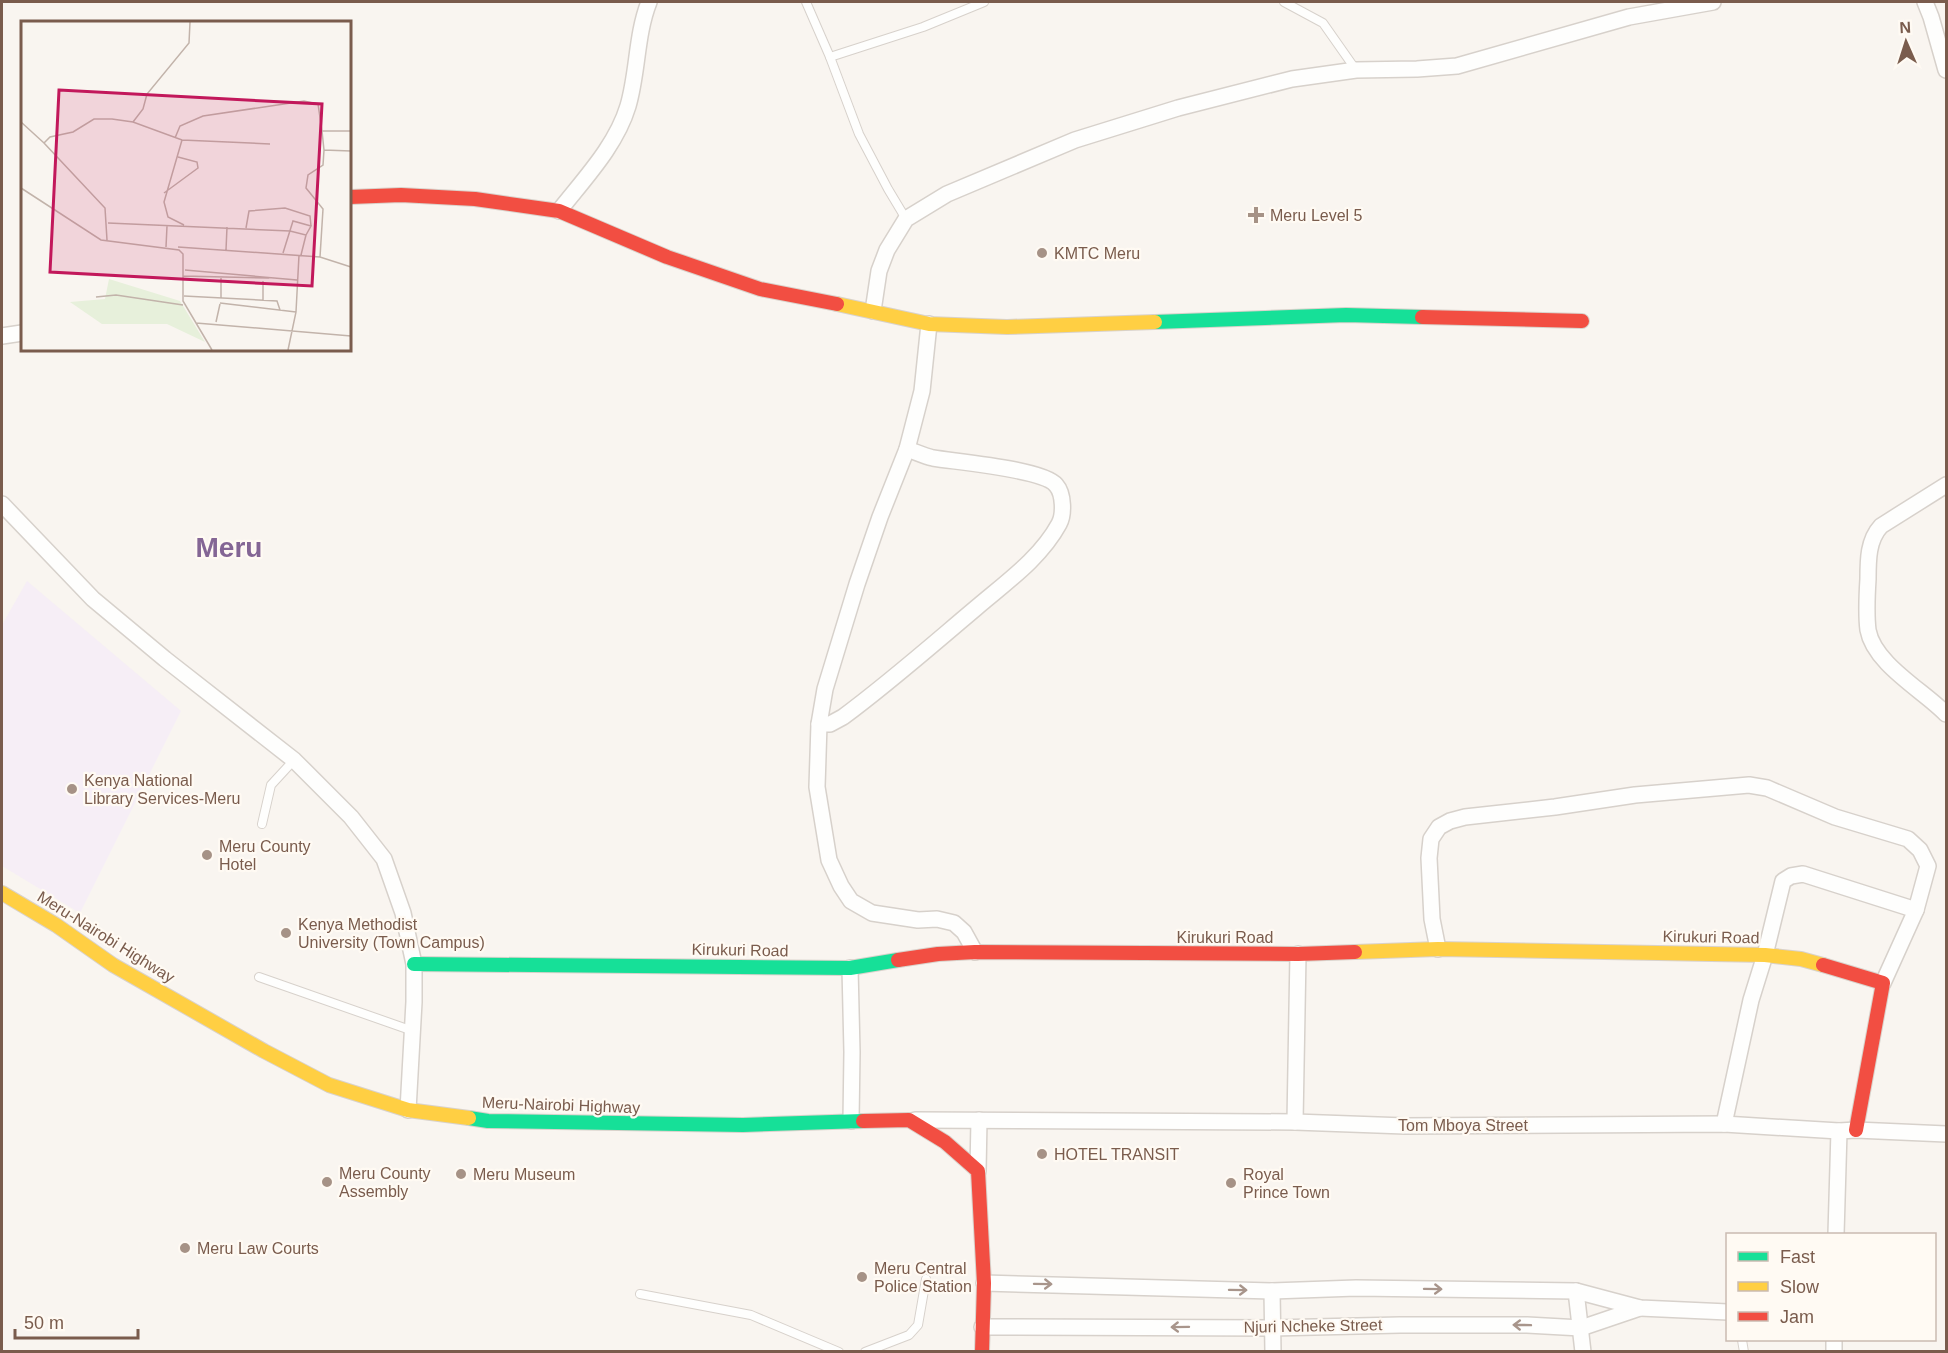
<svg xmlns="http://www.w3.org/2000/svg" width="1948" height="1353" font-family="Helvetica,sans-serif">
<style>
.education{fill:#f6eef6}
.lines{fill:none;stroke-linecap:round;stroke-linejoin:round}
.lane-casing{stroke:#d7d1cb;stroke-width:10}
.street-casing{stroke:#d7d1cb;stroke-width:18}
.fast-casing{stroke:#d9d2cb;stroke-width:16}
.slow-casing{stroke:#d9d2cb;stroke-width:16}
.jam-casing{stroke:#d9d2cb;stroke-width:16}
.lane{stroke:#fefefd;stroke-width:8}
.street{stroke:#fefefd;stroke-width:15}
.fast{stroke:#16e098;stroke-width:14}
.slow{stroke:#ffcf43;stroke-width:14}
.jam{stroke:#f24e42;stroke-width:14}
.oneway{stroke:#a8958b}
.poi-dot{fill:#a69286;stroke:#fffaf3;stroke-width:2}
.labels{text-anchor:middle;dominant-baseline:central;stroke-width:4.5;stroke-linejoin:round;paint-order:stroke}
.poi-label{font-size:16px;fill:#7a5c4d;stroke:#fffaf3;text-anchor:start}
.street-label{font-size:16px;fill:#7a5c4d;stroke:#fffaf3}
.town-label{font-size:28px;font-weight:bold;fill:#846695;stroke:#fffaf3}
.inset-road{fill:none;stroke:#c2b3aa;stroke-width:1.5}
.view{fill:#c2185b;fill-opacity:0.15;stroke:#c2185b;stroke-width:3}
.inset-edge{fill:none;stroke:#7a5c4d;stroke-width:3}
</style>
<rect width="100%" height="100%" fill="#f9f5f0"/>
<path class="education" d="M27,581L181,711L80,913L2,866V625Z"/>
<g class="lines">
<g class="lane-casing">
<g id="lane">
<path d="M806,2L830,57"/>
<path d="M1284,2L1323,23L1356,70"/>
<path d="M906,219L888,189L859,134L830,57L923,27L984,2"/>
<path d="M262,824L271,785L294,760"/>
<path d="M259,977L413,1031"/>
<path d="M640,1294L751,1315L839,1352"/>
<path d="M1742,1340L1744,1352"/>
<path d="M865,1352L909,1335L918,1325L926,1279"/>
</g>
</g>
<g class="street-casing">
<g id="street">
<path d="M1925,2L1931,17L1946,70"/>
<path d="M559,211C584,179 616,146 628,106C638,72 636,35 649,2"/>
<path d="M873,311L879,271L887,250L906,219L947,194L1075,140L1178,108L1292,79L1356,70L1417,69L1457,66L1629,17L1713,2"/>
<path d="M929,324L922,391L907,449L880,517L857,584L825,689L819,724L817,787L829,860L841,886L851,901L872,913L918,920L937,919L954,923L964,932L975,952"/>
<path d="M2,336L22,333"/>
<path d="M1946,485L1881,526C1868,540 1868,560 1868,579C1867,595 1866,614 1868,630C1874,664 1924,691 1946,714"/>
<path d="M2,504L93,599L165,659L294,760L351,817L384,859L403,913L414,964V1002L408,1110"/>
<path d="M819,724H830L843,717C889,683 932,645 976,608C1005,583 1040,559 1059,524C1064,515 1064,494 1056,485C1043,469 957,462 933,458C924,456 916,452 907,449"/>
<path d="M1438,949L1432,919L1429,858L1431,839L1439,827L1450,821L1465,817L1555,807L1635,795L1749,785L1767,788L1835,817L1908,839L1920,850L1928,866L1916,910"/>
<path d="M850,968L852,1052L851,1121"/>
<path d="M915,1120L1295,1122L1405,1126L1724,1124L1839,1131L1856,1130L1946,1134"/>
<path d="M1295,1122L1298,954"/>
<path d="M1724,1124L1751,1000L1765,955L1783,881L1791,876L1803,874L1916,910L1883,983"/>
<path d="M978,1171L979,1120"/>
<path d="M1836,1234L1839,1131"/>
<path d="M984,1283L1272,1291L1356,1288L1576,1291L1640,1308L1728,1312"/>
<path d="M1272,1291L1273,1352"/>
<path d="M1576,1291L1583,1352"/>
<path d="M982,1327L1272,1328L1400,1325H1527L1581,1328L1640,1308"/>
<path d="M1834,1340V1352"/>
</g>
</g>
<g class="fast-casing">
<g id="fast">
<path d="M1155,322L1346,315L1422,317"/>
<path d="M414,964L850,968L898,960"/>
<path d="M469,1118L488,1121L743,1125L863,1121"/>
</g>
</g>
<g class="slow-casing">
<g id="slow">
<path d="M837,304L929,324L1007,327L1155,322"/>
<path d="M2,893L56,925L113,965L264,1051L329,1085L408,1110L469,1118"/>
<path d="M1355,952L1438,949L1765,955L1801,959L1823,965"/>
</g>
</g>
<g class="jam-casing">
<g id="jam">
<path d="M350,197L401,195L475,199L559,211L667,257L760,289L837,304"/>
<path d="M1422,317L1582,321"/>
<path d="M898,960L938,954L975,952L1298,954L1355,952"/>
<path d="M1823,965L1883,983L1856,1130"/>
<path d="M863,1121L909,1120L945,1142L978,1171L984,1283L982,1352"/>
</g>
</g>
<use href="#lane" class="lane"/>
<use href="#street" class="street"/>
<use href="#fast" class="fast"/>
<use href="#slow" class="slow"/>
<use href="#jam" class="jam"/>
</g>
<defs><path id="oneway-shaft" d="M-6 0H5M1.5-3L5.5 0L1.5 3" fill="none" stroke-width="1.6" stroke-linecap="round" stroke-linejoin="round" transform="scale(1.5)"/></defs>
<g class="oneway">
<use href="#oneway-shaft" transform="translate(1043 1284) rotate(1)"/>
<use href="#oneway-shaft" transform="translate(1433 1289) rotate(1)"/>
<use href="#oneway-shaft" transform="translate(1238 1290) rotate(1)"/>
<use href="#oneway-shaft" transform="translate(1522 1325) rotate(-179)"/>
<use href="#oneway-shaft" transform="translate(1180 1327) rotate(179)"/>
</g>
<g class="poi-dot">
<path d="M1253 206h6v6h6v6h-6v6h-6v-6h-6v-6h6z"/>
<circle cx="1042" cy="253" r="6"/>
<circle cx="72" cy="789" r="6"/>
<circle cx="207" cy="855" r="6"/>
<circle cx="286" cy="933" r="6"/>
<circle cx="1042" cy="1154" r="6"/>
<circle cx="461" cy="1174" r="6"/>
<circle cx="327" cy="1182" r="6"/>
<circle cx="1231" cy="1183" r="6"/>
<circle cx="185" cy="1248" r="6"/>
<circle cx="862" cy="1277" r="6"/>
</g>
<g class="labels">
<g class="poi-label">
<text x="1270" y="215">Meru Level 5</text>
<text x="1054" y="253">KMTC Meru</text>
<text x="84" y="780">Kenya National<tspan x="84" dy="18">Library Services-Meru</tspan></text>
<text x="219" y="846">Meru County<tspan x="219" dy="18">Hotel</tspan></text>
<text x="298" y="924">Kenya Methodist<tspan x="298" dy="18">University (Town Campus)</tspan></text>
<text x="1054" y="1154">HOTEL TRANSIT</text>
<text x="339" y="1173">Meru County<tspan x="339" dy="18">Assembly</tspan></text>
<text x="473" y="1174">Meru Museum</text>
<text x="1243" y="1174">Royal<tspan x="1243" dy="18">Prince Town</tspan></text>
<text x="197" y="1248">Meru Law Courts</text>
<text x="874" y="1268">Meru Central<tspan x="874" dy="18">Police Station</tspan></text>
</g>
<g class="street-label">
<text transform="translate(106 937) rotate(32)">Meru-Nairobi Highway</text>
<text x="1225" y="937">Kirukuri Road</text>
<text transform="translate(1711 937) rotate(1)">Kirukuri Road</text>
<text transform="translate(740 950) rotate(1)">Kirukuri Road</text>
<text transform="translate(561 1105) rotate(2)">Meru-Nairobi Highway</text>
<text x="1463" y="1125">Tom Mboya Street</text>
<text transform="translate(1313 1326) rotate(-1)">Njuri Ncheke Street</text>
</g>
<g class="town-label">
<text x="229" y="547">Meru</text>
</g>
</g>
<g transform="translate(21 21)">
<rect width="330" height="330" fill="#f9f5f0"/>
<path d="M88,258L159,280L184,321L146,303H81L49,281L84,278Z" fill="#e7f0db"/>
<path class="inset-road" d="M0,101L23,122M112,101L122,88L126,73L168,22L169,1M301,110L303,129L330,130M154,117L159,105L182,95L283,80L297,83L301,110H330M161,119L143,181L147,196L163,204M0,167L80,219L158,229L162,233V280L191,329M143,172L177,147L176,141L157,136M87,202L269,210L285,214L280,234M225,207L228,190L264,187L289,195L290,205M86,219L84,187L23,122L29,116L52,111L73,98H91L112,101L161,119L249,123M145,226L146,205M157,226L299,236L330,246M205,229L206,206M262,232L272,200L290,205L285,214M299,236L302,188L285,167L287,154L302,144L303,129M164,249L276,259M162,255L248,257M163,275L256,280L259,289M75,276L95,274L162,284M200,277V256M242,279V260M199,282L275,291M195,301L199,283M175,302L330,315M267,329L275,291L278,234"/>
<path class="view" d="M38,69L301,83L291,265L29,251Z"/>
<rect width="330" height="330" class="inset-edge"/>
</g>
<rect width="1948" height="1353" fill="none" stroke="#7a5c4d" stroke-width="6"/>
<rect x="1726" y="1233" width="210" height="108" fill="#fffaf3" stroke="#cabbb1" stroke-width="1.5"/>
<rect x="1738" y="1252" width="30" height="9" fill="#16e098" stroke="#cabbb1" stroke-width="1.5"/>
<text x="1780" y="1263" font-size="18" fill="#7a5c4d">Fast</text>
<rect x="1738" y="1282" width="30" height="9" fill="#ffcf43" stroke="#cabbb1" stroke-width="1.5"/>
<text x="1780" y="1293" font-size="18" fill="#7a5c4d">Slow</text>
<rect x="1738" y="1312" width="30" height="9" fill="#f24e42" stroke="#cabbb1" stroke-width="1.5"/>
<text x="1780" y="1323" font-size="18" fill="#7a5c4d">Jam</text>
<g transform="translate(1906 42) rotate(357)" stroke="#fffaf3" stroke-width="4.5" paint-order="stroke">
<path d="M0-4.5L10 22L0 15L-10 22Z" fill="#7a5c4d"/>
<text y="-9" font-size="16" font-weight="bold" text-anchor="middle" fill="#7a5c4d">N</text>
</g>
<path d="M15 1329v9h123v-9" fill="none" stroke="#7a5c4d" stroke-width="3"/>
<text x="24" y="1329" font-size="18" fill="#7a5c4d" stroke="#fffaf3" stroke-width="4.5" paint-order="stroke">50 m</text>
</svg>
